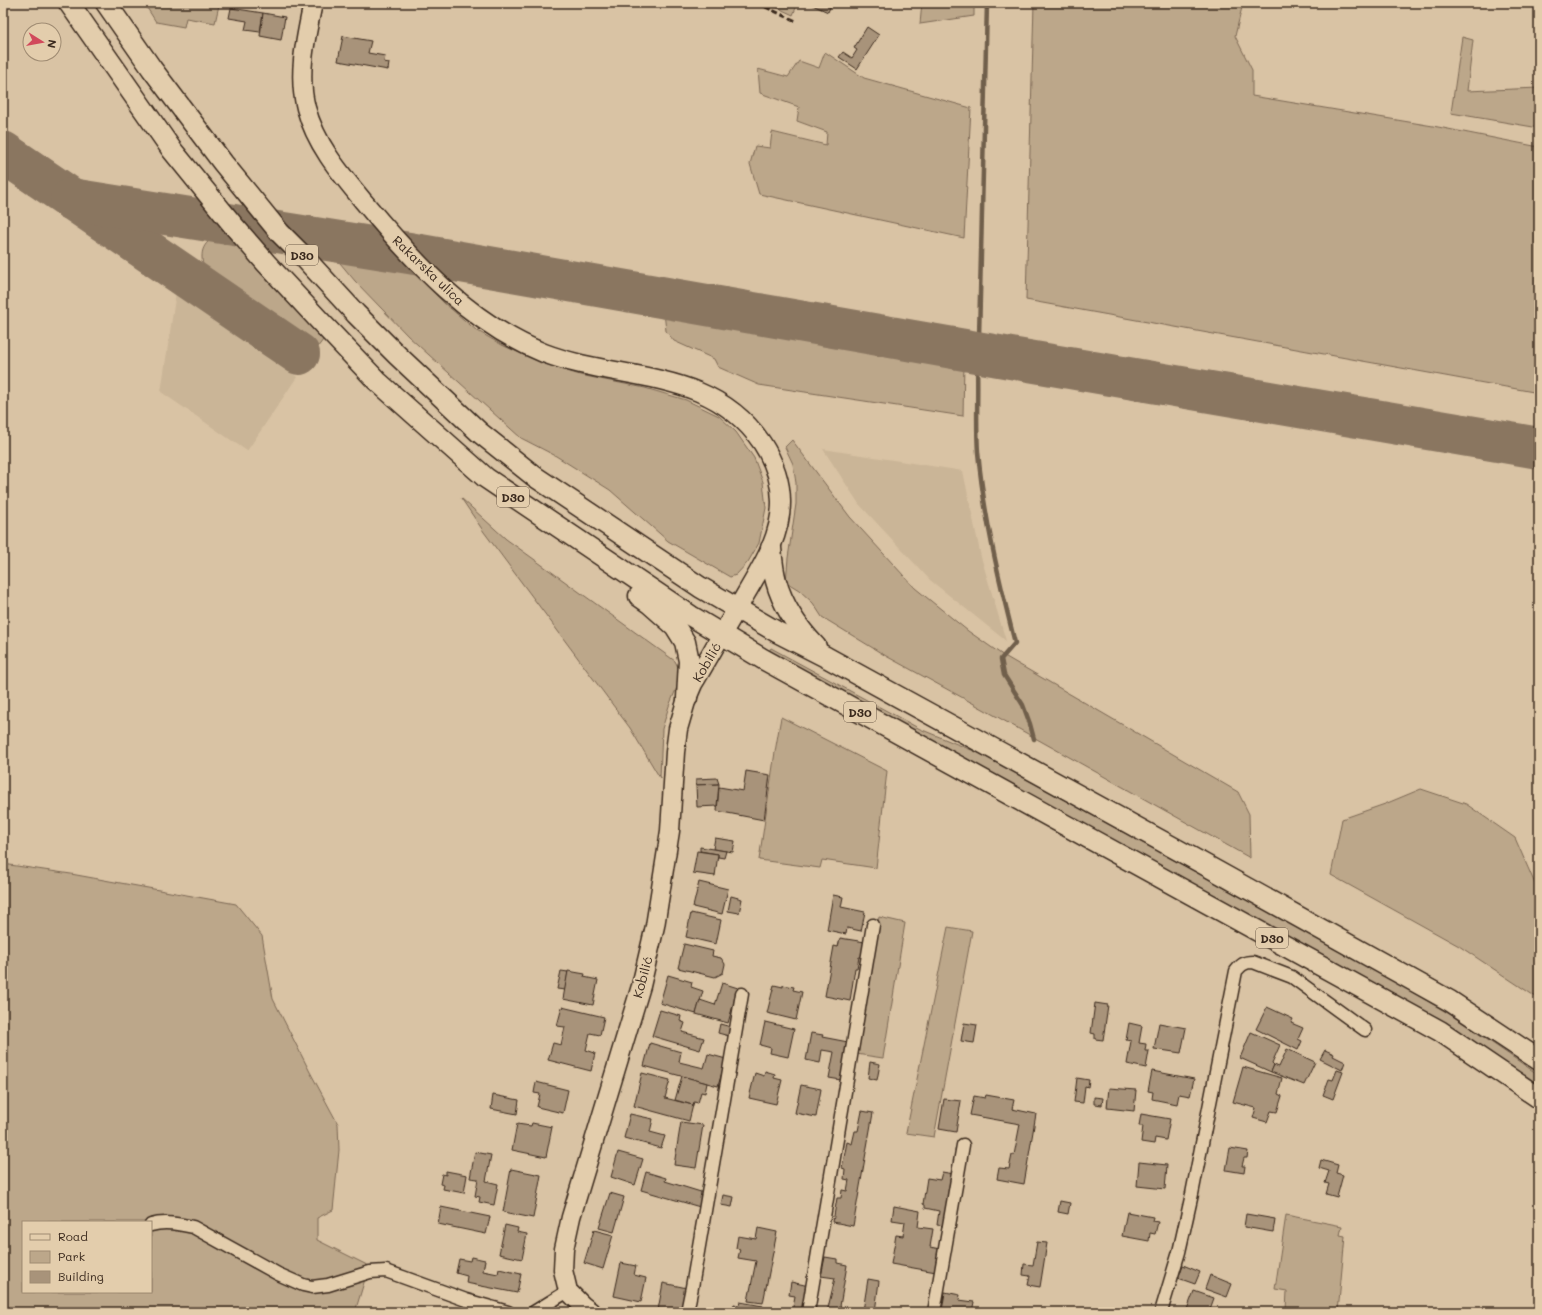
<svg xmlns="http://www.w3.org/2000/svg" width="1542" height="1315" font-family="Mali,sans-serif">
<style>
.built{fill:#cab597}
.green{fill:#bca78a;stroke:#7c6854;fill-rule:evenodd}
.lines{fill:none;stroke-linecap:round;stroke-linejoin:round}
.stream{stroke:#705e4b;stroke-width:4.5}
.taxiway{stroke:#8a7661;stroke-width:42}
.building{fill:#a8937a;stroke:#3b2a1e}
.street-casing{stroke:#3b2a1e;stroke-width:15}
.secondary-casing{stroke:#3b2a1e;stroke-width:21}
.primary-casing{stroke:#3b2a1e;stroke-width:23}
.street{stroke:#e3cdac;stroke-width:12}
.secondary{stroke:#e3cdac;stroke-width:18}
.primary{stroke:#e3cdac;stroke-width:20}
.rail{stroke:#3b2a1e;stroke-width:3;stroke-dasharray:6 3;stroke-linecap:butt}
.labels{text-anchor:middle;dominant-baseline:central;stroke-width:4;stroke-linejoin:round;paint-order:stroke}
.shield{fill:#e3cdac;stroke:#6d5b49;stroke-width:1}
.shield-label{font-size:12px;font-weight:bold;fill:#3b2a1e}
.street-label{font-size:13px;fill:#3b2a1e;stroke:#e3cdac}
</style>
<rect width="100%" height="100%" fill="#d9c3a4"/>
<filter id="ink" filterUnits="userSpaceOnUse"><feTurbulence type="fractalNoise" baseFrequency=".025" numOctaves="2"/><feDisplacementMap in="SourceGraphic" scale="8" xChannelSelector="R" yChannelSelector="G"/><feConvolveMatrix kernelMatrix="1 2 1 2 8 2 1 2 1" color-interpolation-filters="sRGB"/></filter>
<g filter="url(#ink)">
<g class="built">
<path d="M176,292L297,377L247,451L161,392Z"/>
<path d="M823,449L963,471L981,557L1006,641L930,580L859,504Z"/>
</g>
<g class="green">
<path d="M144,3H206L219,5L215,23L186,18L184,27L156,22Z"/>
<path d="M767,3H798L793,15Z"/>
<path d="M922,3H974V16L920,24Z"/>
<path d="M1034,3H1243L1235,36L1252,70V96L1433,126L1539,147V393L1026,300Z"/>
<path d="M1462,37L1473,40L1467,91L1539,88V128L1451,113Z"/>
<path d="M825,52L864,78L971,108L964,238L759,194L750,164L755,146L770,148L772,132L826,145L827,132L797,121L799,107L760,93L758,69L788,77L799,61L819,68Z"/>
<path d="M220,234L230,235L323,340L314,352L204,269C199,251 203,242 220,234Z"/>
<path d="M330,251L408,265L444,303L476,330L502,345L541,363L580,375L645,388L686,400L719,416L736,432L754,458L763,482L766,508L759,543L748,562L736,575L730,577L668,541L610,490L556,456L521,438L408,336L355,281Z"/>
<path d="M664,312L964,362L963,416L759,385L718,367L714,359L674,341L666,331Z"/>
<path d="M792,440L850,517L915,588L968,631L1001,654L1238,792L1249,814L1250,858L976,705L886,656L822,617L813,603L799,590L786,582L788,558L796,504V483L793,464L785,447Z"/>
<path d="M461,498L506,539L675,661L680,671L677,687L669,706L662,729L660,778L630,728L484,532Z"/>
<path d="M771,648L920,729L979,753L1392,980L1451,1015L1539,1075V1089L1439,1023L1361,976L769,651Z"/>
<path d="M781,717L887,771L876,868L822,860L820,868L759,860L775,752Z"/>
<path d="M1421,789L1466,804L1515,838L1539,893V999L1459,946L1331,875L1342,819L1385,804Z"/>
<path d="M3,864L71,874L236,904L262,936L273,999L310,1072L338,1124L339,1150L333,1210L317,1218V1240L369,1266L355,1312H3ZM23,1222H151V1292H23Z"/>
<path d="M879,917L905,923L883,1058L856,1054Z"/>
<path d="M948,927L972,931L934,1137L906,1133Z"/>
<path d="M1286,1215L1342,1226L1340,1235L1345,1236L1338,1312H1257V1311L1286,1310L1287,1291L1275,1289Z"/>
</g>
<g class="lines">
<g class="stream">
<path d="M979,337L987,3"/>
<path d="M977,367C978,395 976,424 978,452C984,517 999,580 1015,643L1001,659L1004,675L1023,705L1030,724L1034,739"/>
</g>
<g class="taxiway">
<path d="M3,152L299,354"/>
<path d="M71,199L409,253L999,356L1539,448"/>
</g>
</g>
<g class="building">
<path d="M214,3H224V5Z"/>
<path d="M808,3H832L828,12Z"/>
<path d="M231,8L263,13L260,32L245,30L247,21L229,18Z"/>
<path d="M263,13L285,17L281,40L260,36Z"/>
<path d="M867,27L879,35L857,69L839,57L843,52L852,58L857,50L854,48Z"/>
<path d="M343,36L371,41L368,53L385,56L384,62L389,63L388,70L338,61Z"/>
<path d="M746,771L770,775L764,820L717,811L719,787L743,791Z"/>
<path d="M717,778L719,784L696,785V779Z"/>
<path d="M719,784L717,806L697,807L696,785Z"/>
<path d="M715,838L735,841L733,852L713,849Z"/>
<path d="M700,847L726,851L724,858L718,857V854L700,851Z"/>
<path d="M697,851L718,854L715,876L693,873Z"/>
<path d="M699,882L728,889L722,914L693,907Z"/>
<path d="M833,895L843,897L841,907L865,912L861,931L847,928L846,934L827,930Z"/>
<path d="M731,896L742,899L739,913L728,911Z"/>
<path d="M691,913L721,920L716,944L686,937Z"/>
<path d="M840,938L865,942L862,958L859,957L857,968H855L850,1001L825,996L834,946L838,947Z"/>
<path d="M684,944L713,951L712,956L721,958L725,964L723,973L715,977L678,968Z"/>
<path d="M561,971L568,972L565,990L557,989Z"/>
<path d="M568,971L585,974L584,977L598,980L593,1005L563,999Z"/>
<path d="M668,975L692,982L691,987L703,991L696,1014L660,1003Z"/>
<path d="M722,983L738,988L728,1023L696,1014L700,1000L715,1005Z"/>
<path d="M774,985L783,987V985L794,987L793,990L802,992L796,1020L767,1013Z"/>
<path d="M1095,1003L1108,1005L1103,1040L1095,1039V1034L1091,1033Z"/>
<path d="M562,1007L604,1017L600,1035L590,1033L586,1050L595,1053L591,1071L548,1060L553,1043L561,1045L565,1027L557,1026Z"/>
<path d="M1267,1007L1293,1019L1291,1023L1303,1028L1298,1039L1302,1041L1298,1050L1256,1029Z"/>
<path d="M660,1010L681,1016L680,1021L685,1023L682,1032L704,1038L700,1050L652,1036Z"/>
<path d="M765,1022L794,1029L788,1057L770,1053L771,1048L760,1045Z"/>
<path d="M964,1023L977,1025L974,1043L961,1041Z"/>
<path d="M1129,1023L1142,1026L1139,1043L1146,1044L1145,1051H1149L1146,1068L1127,1064L1131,1041L1126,1040Z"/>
<path d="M1159,1023L1186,1028L1181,1053L1154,1049Z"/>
<path d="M720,1024L731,1027L729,1036L718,1033Z"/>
<path d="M1251,1032L1280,1045L1272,1063L1274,1065L1271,1072L1240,1058Z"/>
<path d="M811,1033L823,1035L822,1037L848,1042L841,1080L829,1078L834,1052L822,1050L820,1063L806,1060Z"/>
<path d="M650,1043L681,1052L679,1062L704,1068L708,1054L726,1059L718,1086L644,1066Z"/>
<path d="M1287,1049L1315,1062L1304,1085L1271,1072L1274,1065L1279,1067Z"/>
<path d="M1325,1050L1334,1054L1333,1056L1345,1062L1342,1070L1320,1059Z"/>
<path d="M870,1062L880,1064L877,1080L868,1078Z"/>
<path d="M1243,1067L1282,1078L1278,1094L1282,1096L1277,1112L1271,1111L1267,1122L1253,1118L1256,1108L1233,1102Z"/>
<path d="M1337,1070L1343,1072L1333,1099L1323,1095L1329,1079L1333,1080Z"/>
<path d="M765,1071L775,1074L774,1078L782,1080L776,1104L749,1098L755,1073L764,1076Z"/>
<path d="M1152,1071L1194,1079L1190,1096L1179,1094L1177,1104L1152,1099L1153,1092L1148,1091Z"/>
<path d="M642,1073L670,1080L665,1098L693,1105L689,1121L634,1106Z"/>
<path d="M682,1076L707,1083L705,1093L701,1092L698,1103L694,1102L693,1105L675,1100Z"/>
<path d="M1077,1078L1089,1080L1088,1087L1085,1086L1083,1103L1074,1102Z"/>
<path d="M536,1082L568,1090L563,1113L537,1107L540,1094L534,1093Z"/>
<path d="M801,1085L821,1089L816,1117L795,1113Z"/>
<path d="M1109,1088L1136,1090L1134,1111L1107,1108Z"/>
<path d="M493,1095L519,1100L517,1114L491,1109Z"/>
<path d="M986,1095L1014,1100L1012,1109L1036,1114L1024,1184L997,1179L999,1168L1009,1169L1012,1155H1014L1020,1124L970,1115L974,1096L985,1098Z"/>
<path d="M1094,1097L1103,1098L1102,1105L1094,1104Z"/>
<path d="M944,1099L961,1101L956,1132L939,1129Z"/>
<path d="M862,1111L873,1113L853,1226L833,1222L837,1198H841L842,1190L847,1191L849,1180L844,1179L845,1169L842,1168L847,1142L852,1144L855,1131H858Z"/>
<path d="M630,1114L653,1119L650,1132L665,1136L661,1148L624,1138Z"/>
<path d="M1141,1114L1170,1119L1166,1140L1155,1138L1154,1144L1141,1142L1143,1126H1139Z"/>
<path d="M681,1122L703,1125L696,1168L674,1165Z"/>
<path d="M532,1123L552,1127L546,1157L512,1150L517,1124L531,1126Z"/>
<path d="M1230,1148L1248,1151L1247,1158H1244L1242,1166H1245L1244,1173L1226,1170Z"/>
<path d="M475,1152L491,1155L486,1181L498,1184L494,1205L479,1202L480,1197L475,1196L478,1179L470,1178Z"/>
<path d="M618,1152L643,1159L635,1185L611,1177Z"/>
<path d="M1321,1160L1338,1165L1336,1173L1343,1175L1337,1197L1326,1194L1329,1184L1325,1183L1329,1171L1319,1168Z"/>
<path d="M1139,1162L1167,1165L1165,1189L1137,1186Z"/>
<path d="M511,1169L541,1175L533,1218L503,1212Z"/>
<path d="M446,1171L467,1175L464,1193L443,1189L444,1185L440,1184L442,1174L446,1175Z"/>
<path d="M646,1172L666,1178L665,1181L704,1193L700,1207L641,1190Z"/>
<path d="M942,1172L954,1174L945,1226L937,1225L939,1211L925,1208V1205L923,1204L927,1178L940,1180Z"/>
<path d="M610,1193L624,1197L614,1232L599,1228Z"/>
<path d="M723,1195L734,1197L732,1207L721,1205Z"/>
<path d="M1060,1201L1070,1203L1068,1214L1058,1212Z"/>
<path d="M894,1206L920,1211L918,1227L933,1229L930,1247L940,1249L936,1272L891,1264L896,1235L903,1236L905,1222L892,1220Z"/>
<path d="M441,1207L490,1217L486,1234L438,1224Z"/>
<path d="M1127,1212L1153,1217L1152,1221L1158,1222L1155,1234L1150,1233L1149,1241L1122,1236Z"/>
<path d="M1246,1214L1275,1219L1273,1232L1244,1227Z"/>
<path d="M505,1225L518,1228L517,1232L527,1234L522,1259L499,1254Z"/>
<path d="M758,1228L777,1232L763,1303L748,1301L756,1261L738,1258L740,1249L736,1248L738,1236L756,1239Z"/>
<path d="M594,1230L613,1235L603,1269L584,1263Z"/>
<path d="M1037,1242L1047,1243L1040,1287L1028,1285L1030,1276L1023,1275L1024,1264L1033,1265Z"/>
<path d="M471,1257L485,1260L483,1271L498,1274L499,1269L521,1274L517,1293L466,1283L467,1276L456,1273L459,1259L470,1261Z"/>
<path d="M825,1257L837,1259V1263L847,1265L839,1312H827L835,1278L821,1276Z"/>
<path d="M621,1263L636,1266L634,1275L646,1278L641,1302L614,1296Z"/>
<path d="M1183,1265L1200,1272L1195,1284L1178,1278Z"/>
<path d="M1210,1275L1232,1284L1227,1297L1205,1289Z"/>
<path d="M868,1279L879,1281L875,1312H857V1310L863,1311Z"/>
<path d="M791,1282L809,1286L804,1312H792L795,1296L789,1295Z"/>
<path d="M663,1283L687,1288L682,1312L658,1310Z"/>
<path d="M1194,1291L1214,1298L1209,1312H1186Z"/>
<path d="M945,1292L960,1295L959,1300L974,1302L972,1312L942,1311Z"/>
<path d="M740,1302L763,1306L762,1312H732L734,1304L739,1305Z"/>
</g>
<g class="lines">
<g class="street-casing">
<g id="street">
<path d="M151,1225C165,1221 179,1224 193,1227L278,1274L303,1285L312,1287L328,1285L370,1272L386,1271L466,1300L508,1312"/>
<path d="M534,1312L568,1291"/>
<path d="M687,1312L692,1287L742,994"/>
<path d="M808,1312L873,925"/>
<path d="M934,1312L963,1145"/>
<path d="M1161,1312L1179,1252L1192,1194L1236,971C1241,965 1244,962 1253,962L1292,977L1365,1030"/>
</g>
</g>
<g class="secondary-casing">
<path id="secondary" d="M313,3C306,37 297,74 306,108C316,145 340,173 364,202C414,262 470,324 544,353C620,382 711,367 762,443C773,460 781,481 781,502C781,540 758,572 740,604C724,630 709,657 693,684L687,698L678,729L675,752L670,831L655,926L641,986L571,1217L564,1249L563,1270L568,1291L583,1306L591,1312"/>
</g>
<g class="primary-casing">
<g id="primary">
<path d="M69,3L172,150L233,225L266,263L318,319L377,381L486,478L691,616L763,659L1440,1031L1539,1098"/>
<path d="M106,3L152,69L223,163L280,233L300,253L356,314L397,355L479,432L534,476L700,587L777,632L826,657L1209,867L1450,1001L1539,1060"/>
<path d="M771,548C772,559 773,571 776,581C783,607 798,628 816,647"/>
<path d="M639,596L649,603L675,626L685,642L689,661L687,698"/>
</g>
</g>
<use href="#street" class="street"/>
<use href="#secondary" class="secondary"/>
<use href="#primary" class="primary"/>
<path class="rail" d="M757,3L796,21"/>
</g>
</g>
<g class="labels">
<g class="shield">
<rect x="286" y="245" width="32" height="20" rx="3"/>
<rect x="497" y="487" width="32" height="20" rx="3"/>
<rect x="844" y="702" width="32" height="20" rx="3"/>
<rect x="1256" y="928" width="32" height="20" rx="3"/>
</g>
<g class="shield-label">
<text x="302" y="255">D30</text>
<text x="513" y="497">D30</text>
<text x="860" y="712">D30</text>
<text x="1272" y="938">D30</text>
</g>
<g class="street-label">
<text transform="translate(429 270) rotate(44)">Rakarska ulica</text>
<text transform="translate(706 662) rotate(-60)">Kobilić</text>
<text transform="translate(642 977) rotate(-75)">Kobilić</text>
</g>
</g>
<rect width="1542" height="1315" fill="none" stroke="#e3cdac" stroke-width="16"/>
<rect x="8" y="8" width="1526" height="1299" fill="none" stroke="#3b2a1e" stroke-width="1.5" filter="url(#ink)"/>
<rect x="22" y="1221" width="130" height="72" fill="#e3cdac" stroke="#a08c73"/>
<rect x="30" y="1234" width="20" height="6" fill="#e3cdac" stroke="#a08c73"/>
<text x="58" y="1241" font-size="12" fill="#3b2a1e">Road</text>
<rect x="30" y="1251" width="20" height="12" fill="#bca78a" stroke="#a08c73"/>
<text x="58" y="1261" font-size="12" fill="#3b2a1e">Park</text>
<rect x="30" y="1271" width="20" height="12" fill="#a8937a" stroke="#a08c73"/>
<text x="58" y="1281" font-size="12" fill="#3b2a1e">Building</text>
<g transform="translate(42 42) rotate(101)"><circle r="19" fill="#e3cdac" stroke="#a08c73"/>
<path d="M0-3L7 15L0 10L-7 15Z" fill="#d1495b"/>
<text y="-6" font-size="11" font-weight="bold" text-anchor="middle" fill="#3b2a1e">N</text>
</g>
</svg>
